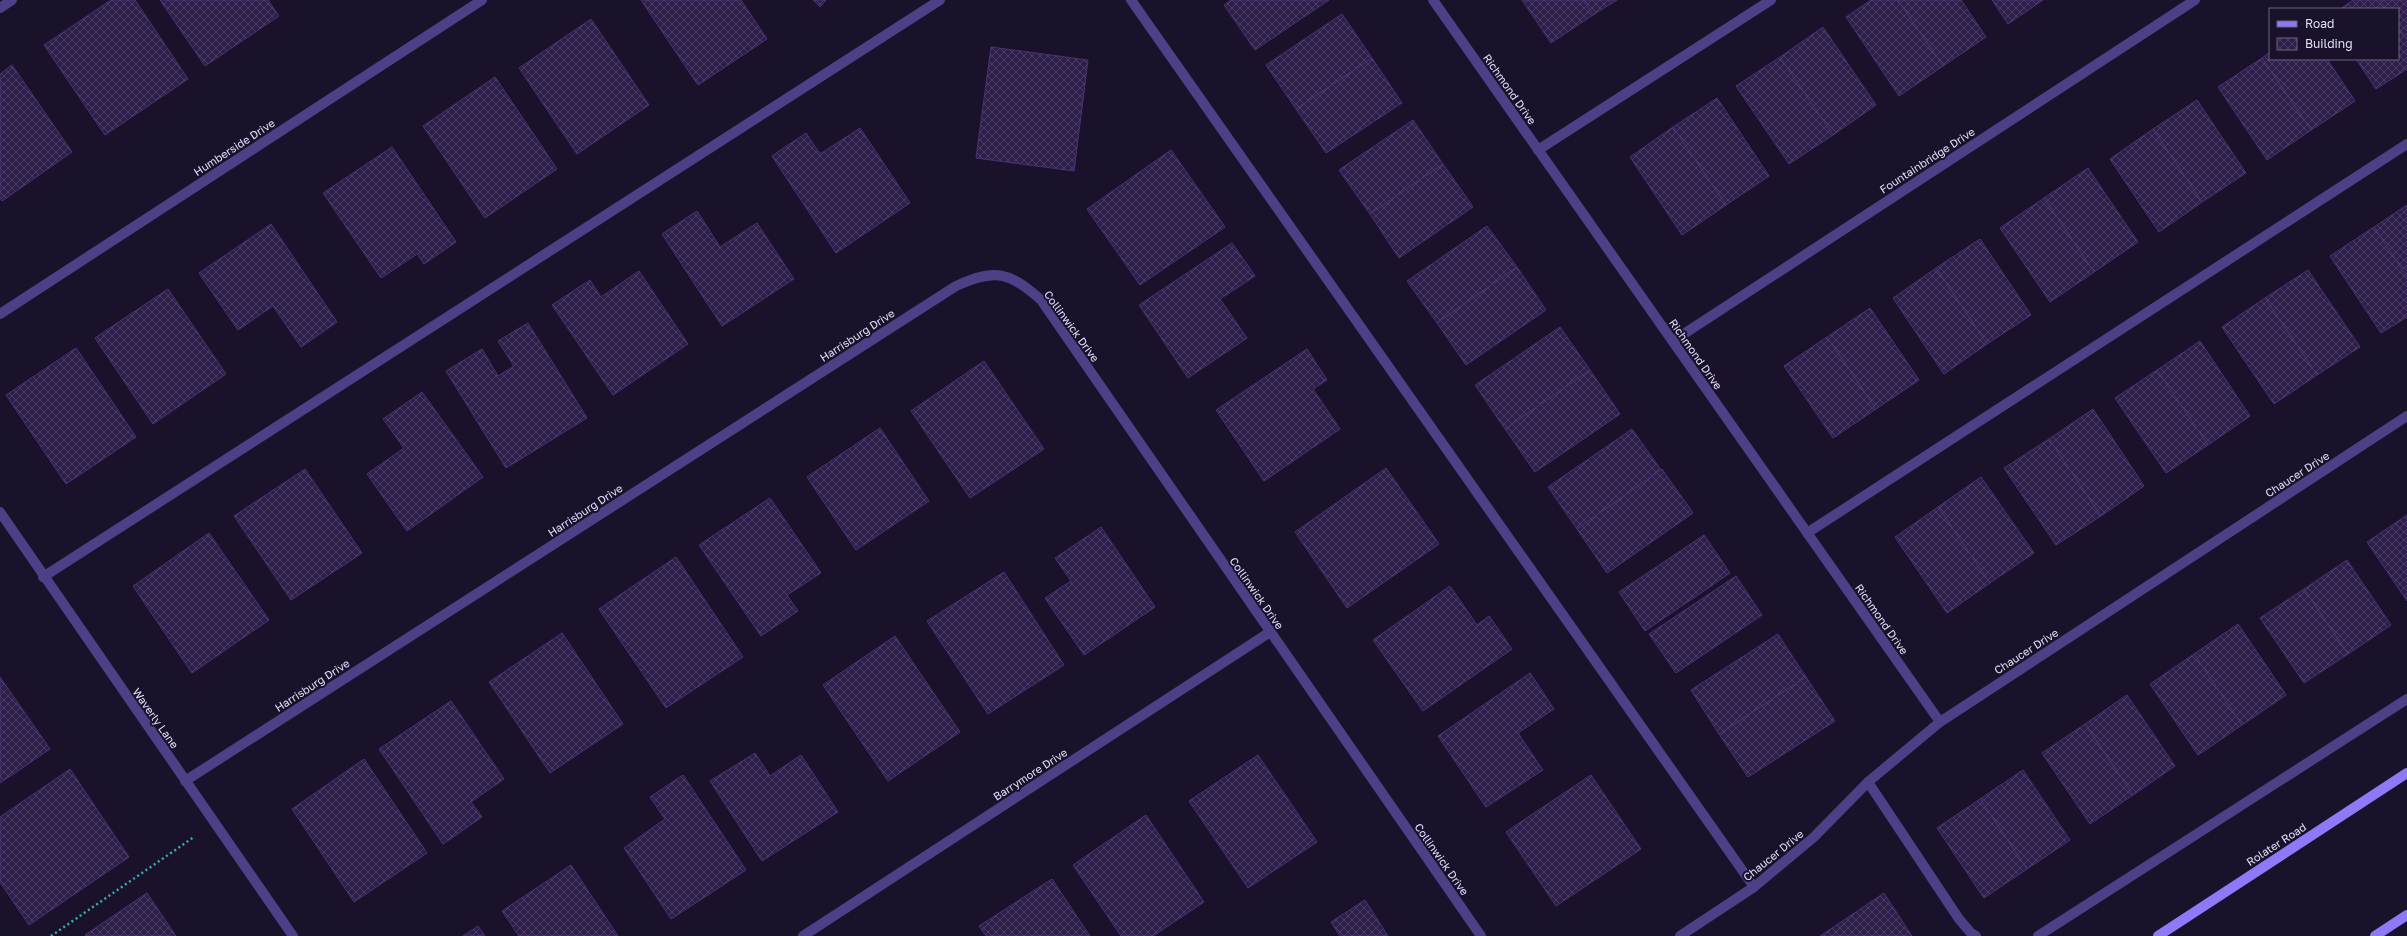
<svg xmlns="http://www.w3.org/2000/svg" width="2407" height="936" font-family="'Golos Text',sans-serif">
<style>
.building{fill:url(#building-cross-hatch);stroke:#4a3275}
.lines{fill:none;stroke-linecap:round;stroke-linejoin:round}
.path{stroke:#37abb7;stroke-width:2.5;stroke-dasharray:2 3;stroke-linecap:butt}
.service{stroke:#4d4086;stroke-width:10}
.minor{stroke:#4d4086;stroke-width:10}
.secondary{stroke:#8f79f8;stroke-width:10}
.labels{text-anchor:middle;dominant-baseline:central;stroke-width:4;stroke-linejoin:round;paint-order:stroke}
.street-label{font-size:11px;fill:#e6ddfd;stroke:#1a122a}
</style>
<defs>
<pattern id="building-cross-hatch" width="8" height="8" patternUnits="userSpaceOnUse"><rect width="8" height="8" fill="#2e1f4a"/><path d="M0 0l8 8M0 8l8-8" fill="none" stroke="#4c3f65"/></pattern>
</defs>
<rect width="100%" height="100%" fill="#1a122a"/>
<g class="building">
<path d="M111,0H135L188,79L105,135L44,45Z"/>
<path d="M160,0H268L279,16L205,66Z"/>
<path d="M641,0H741L767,39L698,85Z"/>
<path d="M813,0H826L820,7Z"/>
<path d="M1231,0H1329L1255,50L1224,5Z"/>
<path d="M1522,0H1583L1593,15L1551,43Z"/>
<path d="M1583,0H1617L1593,15Z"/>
<path d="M1871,0H1898L1943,66L1899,96L1846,17Z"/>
<path d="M1898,0H1961L1986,37L1943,66Z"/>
<path d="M1992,0H2043L2008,24Z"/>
<path d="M2353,0H2380L2386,9H2340Z"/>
<path d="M2380,0H2407V40L2398,27V9H2386Z"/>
<path d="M1342,14L1372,58L1296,109L1266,65Z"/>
<path d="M591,19L649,105L577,154L519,68Z"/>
<path d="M1823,27L1876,105L1833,135L1780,57Z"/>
<path d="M2398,27L2407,40V69L2376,89L2356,59H2398Z"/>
<path d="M991,47L1088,60L1074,171L976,158Z"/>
<path d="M2270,52V59H2327L2355,101L2311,130L2262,58Z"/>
<path d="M1780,57L1833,135L1789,164L1736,86Z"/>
<path d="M1372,58L1402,103L1326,153L1296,109Z"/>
<path d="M2262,58L2311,130L2267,160L2218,87Z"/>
<path d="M12,65L72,152L2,201L0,198V74Z"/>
<path d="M495,77L557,169L485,218L423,126Z"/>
<path d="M1717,98L1769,176L1726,205L1673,127Z"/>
<path d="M2197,100L2246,173L2202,202L2153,129Z"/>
<path d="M1413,120L1443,164L1370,214L1339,170Z"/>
<path d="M1673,127L1726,205L1682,235L1630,157Z"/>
<path d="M860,128L910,203L836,253L772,156L806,133L820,154Z"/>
<path d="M2153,129L2202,202L2159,232L2110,159Z"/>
<path d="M392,147L456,242L424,264L417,254L381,278L323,193Z"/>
<path d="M1171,150L1225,227L1140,285L1087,209Z"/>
<path d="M1443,164L1473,207L1399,258L1370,214Z"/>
<path d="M2088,168L2138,242L2094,272L2044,198Z"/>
<path d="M2044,198L2094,272L2050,302L2000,228Z"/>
<path d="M2407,205V277L2374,227Z"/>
<path d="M697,211L720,247L757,223L794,279L722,326L662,234Z"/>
<path d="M271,224L337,322L301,347L273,306L238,330L199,273Z"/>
<path d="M1487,226L1517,267L1437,323L1407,281Z"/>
<path d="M2374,227L2407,277V317L2381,333L2330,256Z"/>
<path d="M1980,239L2031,315L1987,344L1936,268Z"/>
<path d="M1232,243L1255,276L1220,299L1247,338L1188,378L1139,305Z"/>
<path d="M1517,267L1546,310L1466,365L1437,323Z"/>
<path d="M1936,268L1987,344L1944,374L1893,298Z"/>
<path d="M2308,270L2360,347L2317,375L2265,298Z"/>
<path d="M639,271L688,344L613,395L552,305L590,280L601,297Z"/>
<path d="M168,289L226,374L153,424L95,338Z"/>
<path d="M2265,298L2317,375L2274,404L2222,327Z"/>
<path d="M1870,308L1919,380L1876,409L1827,337Z"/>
<path d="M528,323L587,418L506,468L446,371L482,349L498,376L514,366L498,341Z"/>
<path d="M1560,327L1590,370L1505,429L1475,385Z"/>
<path d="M1827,337L1876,409L1833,438L1784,366Z"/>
<path d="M2200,341L2250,416L2208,445L2157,370Z"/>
<path d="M76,348L136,437L66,484L6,395Z"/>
<path d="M1307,349L1327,380L1313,389L1340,429L1264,481L1216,410Z"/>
<path d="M984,361L1044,449L970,498L911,411Z"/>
<path d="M1590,370L1620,414L1535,472L1505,429Z"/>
<path d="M2157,370L2208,445L2166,473L2115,398Z"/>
<path d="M422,392L483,477L407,531L367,474L404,448L383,419Z"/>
<path d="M2093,409L2144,486L2101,516L2049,439Z"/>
<path d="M880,428L929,501L856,550L807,477Z"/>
<path d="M1632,429L1661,470L1577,529L1548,487Z"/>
<path d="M2049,439L2101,516L2056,545L2004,468Z"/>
<path d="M1386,468L1439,544L1347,608L1295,532Z"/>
<path d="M305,469L362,553L291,600L234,516Z"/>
<path d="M1662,469L1693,513L1607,573L1577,529Z"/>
<path d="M1981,477L2034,553L1990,583L1938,507Z"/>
<path d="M770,498L821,573L787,595L798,611L761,636L699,545Z"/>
<path d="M1938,507L1990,583L1947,613L1895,537Z"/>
<path d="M2407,515V601L2367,542Z"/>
<path d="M1101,527L1155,607L1084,655L1045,598L1071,581L1055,558Z"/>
<path d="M209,533L269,620L192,673L133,586Z"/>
<path d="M1704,535L1730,573L1645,631L1619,592Z"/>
<path d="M676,557L743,657L666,708L599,609Z"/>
<path d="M2347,560L2391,625L2348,654L2304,589Z"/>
<path d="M1004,572L1064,665L988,714L927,621Z"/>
<path d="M1736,576L1762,615L1676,673L1649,634Z"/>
<path d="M1450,586L1477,625L1489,616L1512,649L1423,711L1373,640Z"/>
<path d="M2304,589L2348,654L2304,683L2260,618Z"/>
<path d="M2238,624L2286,695L2242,725L2194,654Z"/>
<path d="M562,633L623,724L550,773L489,682Z"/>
<path d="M1778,634L1806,677L1719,734L1691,690Z"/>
<path d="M895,636L960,732L888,781L823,685Z"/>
<path d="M2194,654L2242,725L2198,755L2150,684Z"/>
<path d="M1530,673L1554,709L1518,733L1543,770L1486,807L1438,736Z"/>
<path d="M0,677L50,749L0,783Z"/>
<path d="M1806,677L1835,721L1748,777L1719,734Z"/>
<path d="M2127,695L2175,766L2133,795L2085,724Z"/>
<path d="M451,701L504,779L471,802L482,817L443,844L379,749Z"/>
<path d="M2085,724L2133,795L2090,824L2042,753Z"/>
<path d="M755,753L770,776L801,755L838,812L762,861L710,781Z"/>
<path d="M1258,755L1317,842L1248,888L1189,801Z"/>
<path d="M364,759L427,853L354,902L292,809Z"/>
<path d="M70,769L129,857L29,925L0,882V817Z"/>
<path d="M2023,770L2070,840L2027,869L1980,799Z"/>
<path d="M683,775L746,870L671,919L624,848L665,819L650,797Z"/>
<path d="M1591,775L1641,849L1556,906L1506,832Z"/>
<path d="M1980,799L2027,869L1984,898L1937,828Z"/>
<path d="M1146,815L1204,902L1153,936H1121L1073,865Z"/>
<path d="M571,865L618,936H519L502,911Z"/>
<path d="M1052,879L1090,936H986L979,926Z"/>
<path d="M147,893L176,936H86L85,935Z"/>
<path d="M1884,893L1912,936H1820Z"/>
<path d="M1365,900L1388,936H1340L1331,922Z"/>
<path d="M478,926L485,936H463Z"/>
</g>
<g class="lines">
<path class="path" d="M51,936L194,837"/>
<g class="service">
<path d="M1131,0L1754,887"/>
<path d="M0,8L12,0"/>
<path d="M1538,150L1771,0"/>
<path d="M1807,533L2407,144"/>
<path d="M43,577L940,0"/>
<path d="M1868,782L1959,919L1971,933L1976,936"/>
<path d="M2038,936L2407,699"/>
</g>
<g class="minor">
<path d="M1433,0L1940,722"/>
<path d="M0,314L482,0"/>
<path d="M1673,341L2195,0"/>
<path d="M0,512L293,936"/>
<path d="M185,781L956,286C995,268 1010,272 1041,300L1481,936"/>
<path d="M803,936L1270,632"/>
<path d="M1680,936L1754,887L1814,837L1868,782L1940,722L2407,416"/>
</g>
<g class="secondary">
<path d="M2158,936L2407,773"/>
<path d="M2375,936L2407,915"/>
</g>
</g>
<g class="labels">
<g class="street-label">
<text transform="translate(1510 89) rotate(55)">Richmond Drive</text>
<text transform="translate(234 147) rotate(-33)">Humberside Drive</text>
<text transform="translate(1927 160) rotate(-33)">Fountainbridge Drive</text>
<text transform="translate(1072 326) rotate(54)">Collinwick Drive</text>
<text transform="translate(857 335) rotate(-33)">Harrisburg Drive</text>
<text transform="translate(1696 354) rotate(55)">Richmond Drive</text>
<text transform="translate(2297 474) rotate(-33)">Chaucer Drive</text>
<text transform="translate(585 510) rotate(-33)">Harrisburg Drive</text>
<text transform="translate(1257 593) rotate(55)">Collinwick Drive</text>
<text transform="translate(1882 619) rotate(55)">Richmond Drive</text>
<text transform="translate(2026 651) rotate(-33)">Chaucer Drive</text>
<text transform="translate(312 685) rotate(-33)">Harrisburg Drive</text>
<text transform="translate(156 718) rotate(55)">Waverly Lane</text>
<text transform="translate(1030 774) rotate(-33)">Barrymore Drive</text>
<text transform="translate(2276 844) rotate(-33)">Rolater Road</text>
<text transform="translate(1773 855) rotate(-39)">Chaucer Drive</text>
<text transform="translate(1442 859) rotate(55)">Collinwick Drive</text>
</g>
</g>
<rect x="2269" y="8" width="130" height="52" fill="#1a122a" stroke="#6c637e"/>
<rect x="2277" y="21" width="20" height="6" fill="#8f79f8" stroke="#6c637e"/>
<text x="2305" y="28" font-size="12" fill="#e6ddfd">Road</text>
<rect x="2277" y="38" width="20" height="12" fill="url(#building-cross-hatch)" stroke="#6c637e"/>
<text x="2305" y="48" font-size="12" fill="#e6ddfd">Building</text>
</svg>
